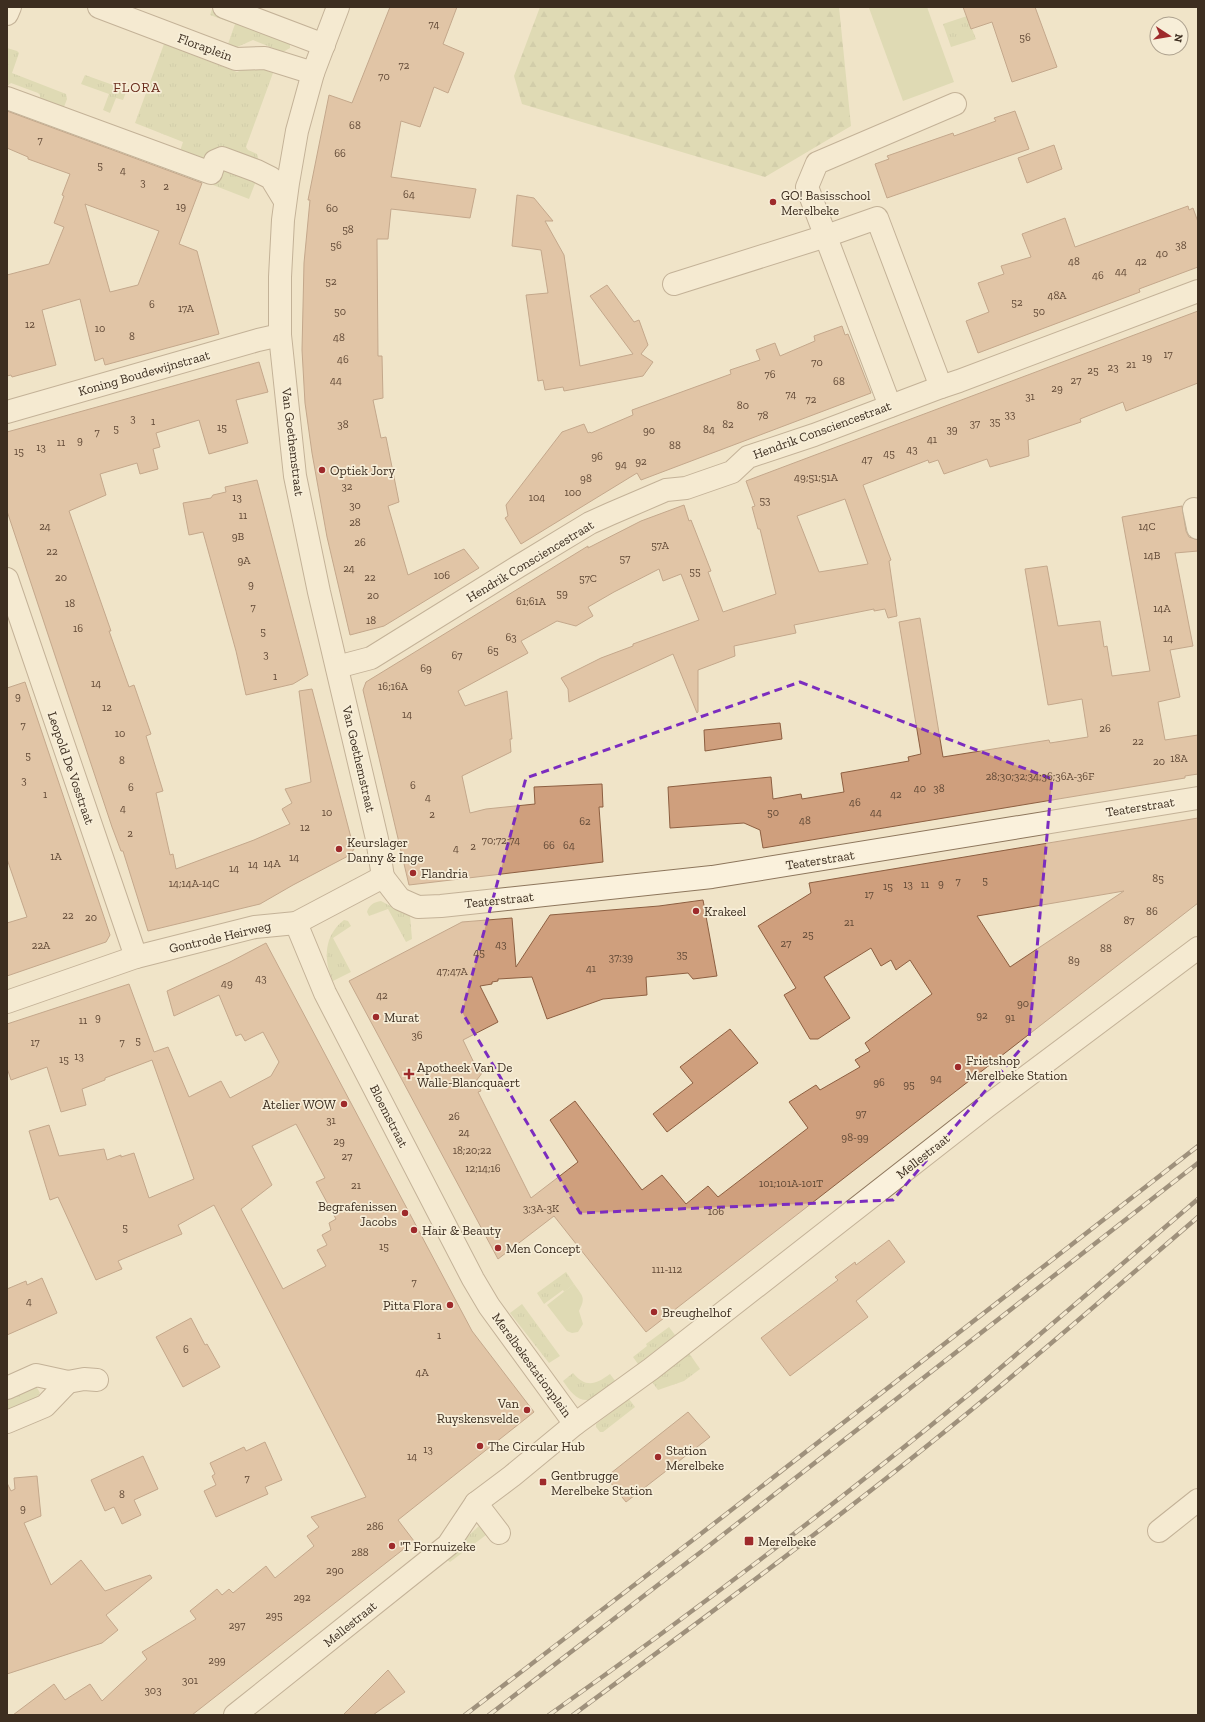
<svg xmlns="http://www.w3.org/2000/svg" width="1205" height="1722" font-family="'Zilla Slab',serif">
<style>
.grass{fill:url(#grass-tufts)}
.forest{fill:url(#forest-firs)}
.park{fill:#c9cf9b}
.building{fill:#cf9f7d;stroke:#8d5f41;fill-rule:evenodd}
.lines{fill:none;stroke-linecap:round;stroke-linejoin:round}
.minor-casing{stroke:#8d765c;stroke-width:24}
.minor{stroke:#faf1dc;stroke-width:22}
.rail-casing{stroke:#3d2e20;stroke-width:4.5}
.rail{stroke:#f7eed8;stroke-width:3;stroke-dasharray:9;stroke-linecap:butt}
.marked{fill:none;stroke:#7b2cbf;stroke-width:3;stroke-dasharray:8 5;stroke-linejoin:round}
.poi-dot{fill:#9e2a2b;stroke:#f7eed8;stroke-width:1.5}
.labels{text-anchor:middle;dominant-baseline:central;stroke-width:3.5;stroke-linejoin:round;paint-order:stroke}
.number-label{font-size:11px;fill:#624a37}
.street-label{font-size:13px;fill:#3d2e20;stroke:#f7eed8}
.poi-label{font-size:13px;fill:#3d2e20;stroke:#f7eed8;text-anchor:start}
.neighbourhood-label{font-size:14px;letter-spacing:1px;fill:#6b2e1e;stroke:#f7eed8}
</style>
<defs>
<pattern id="grass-tufts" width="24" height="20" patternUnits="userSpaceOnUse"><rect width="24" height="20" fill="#c9cf9b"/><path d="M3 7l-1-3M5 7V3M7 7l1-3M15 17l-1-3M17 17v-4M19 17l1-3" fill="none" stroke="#aeb285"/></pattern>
<pattern id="forest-firs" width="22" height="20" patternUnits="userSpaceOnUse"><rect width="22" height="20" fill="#c9cf9b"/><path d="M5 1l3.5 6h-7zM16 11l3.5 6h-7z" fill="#aeb285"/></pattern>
</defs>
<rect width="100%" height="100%" fill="#f0e4c8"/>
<g class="grass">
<path d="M212,9L288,39L290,41V48L283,52L253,40L237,47L228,44L235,24L210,15Z"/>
<path d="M967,16L976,39L951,47L943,24Z"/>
<path d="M164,44L237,72L254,65L273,73L246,147L248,150L257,154L258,158L257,162L208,169L178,157L183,142L135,123Z"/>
<path d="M7,48L17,51L19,53L12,73L66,94L67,99L64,107L40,100V95L38,93L11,83L7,86Z"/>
<path d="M85,75L127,90L123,100L116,98L110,113L103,110L109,94L81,84Z"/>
<path d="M220,168L256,181L249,199L213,185Z"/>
<path d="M381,901L410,916L412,939L406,942L388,909L369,916L367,912C369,905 374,902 381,901Z"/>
<path d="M344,920L348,921L351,926L333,938L351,972L333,981C323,960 324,935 344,920Z"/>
<path d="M566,1272L574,1284L564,1292L563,1290L544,1304L537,1293Z"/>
<path d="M522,1304L560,1356L549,1363L510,1313Z"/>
<path d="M669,1327L675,1335L638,1364L633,1357L647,1346L646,1344Z"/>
<path d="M689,1353L700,1369L684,1381L658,1390L652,1382Z"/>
<path d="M573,1373C586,1388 595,1385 610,1374L616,1382L589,1400C576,1401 570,1391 563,1381Z"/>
<path d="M36,1386L40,1393L36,1398L7,1411V1395Z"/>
<path d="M629,1399L635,1407L603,1432H600L596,1427V1424Z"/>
<path d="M479,1526L486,1535L450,1562L447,1560L467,1537Z"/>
</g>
<path class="forest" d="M540,7H839L851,126L765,177L522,104L514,76Z"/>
<g class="park">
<path d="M927,7L954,82L903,101L869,8Z"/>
<path d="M574,1284C583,1297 586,1297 579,1311L583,1324L578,1332L572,1333L567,1331L547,1305Z"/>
</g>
<g class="building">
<path d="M390,7H457L443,44L464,53L448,93L434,87L420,127L401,121L391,177L476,189L470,218L391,209L388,239H377L378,356H382L383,398L373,400L381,438L386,437L399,502L388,506L408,575L464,549L479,568L384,626L350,635L327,537L312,453L305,403L302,350L304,263L310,200H308L329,95L352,103Z"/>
<path d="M963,7H1035L1057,67L1012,82L992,22L971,29Z"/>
<path d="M7,111L202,183L179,244L197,251L219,334L105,365L103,358L95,361L80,299L42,310L56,365L12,377L11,375L7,376V275L49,264L64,227L54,223L64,196L62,195L70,174L28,159V157L7,148ZM85,204L159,231L138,285L110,292Z"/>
<path d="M1015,111L1029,149L887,198L875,164L889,159L887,156L953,133L954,136L996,121L994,118Z"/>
<path d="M1054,145L1062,169L1027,183L1018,158Z"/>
<path d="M517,195L534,198L553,221H545L564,255L580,366L633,354L590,296L607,285L634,322L639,320L648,345L641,354L653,362L643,376L564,391L563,387L545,390L543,380L538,381L526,295L548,293L541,250L512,246Z"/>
<path d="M1188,206L1189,210L1193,208L1198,222V267L1139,289L1140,292L978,353L966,321L989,312L978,283L1004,274L1001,266L1031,257L1022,234L1065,218L1075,247Z"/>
<path d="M1198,311V383L1126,411L1123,402L1080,419L1081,422L1028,440L1029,456L990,467L987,459L944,474L938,460L929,463L928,460L863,485L891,560L889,561L897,616L888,618L885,609L874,611V609L794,625L796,633L734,646L735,656L698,670V712L697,713L673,654L569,702L568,689L561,678L601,658L633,646V644L699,620L681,574L663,581L659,569L614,592L588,607L593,616L576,626L557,621L521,641L528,653L458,691L465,706L507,691L512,739H510L511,752L462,776L470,813L486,809L535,804L534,787L602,784L603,807H599L603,862L409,885L363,690L366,682L588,546V548L641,521L684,505L689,521L691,520L711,571L708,572L723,612L776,594L760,529H758L752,507L755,506L746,481ZM845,499L868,564L819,572L797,516Z"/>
<path d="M842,326L845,335L848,334L871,393L641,480L637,473L521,544L505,518L508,516L506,505L562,432L584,424L588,433L590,432L591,433L633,415L632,410L731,374L730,370L760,360L756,350L775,343L780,356L815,341L814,336Z"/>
<path d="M259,362L268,392L236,400L248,443L209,454L199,420L156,433L160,447L153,449L158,469L140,474L137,463L100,474L106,495L69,511L111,631H109L129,687L134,685L151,734L146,736L163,791L156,793L170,855L173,854L176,869L254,840L290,824L282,809L292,803L285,789L311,782L299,691L312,689L354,849L350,855L293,885L260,904L148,931L123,851H121L112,827L7,511V432Z"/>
<path d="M257,480L308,675L293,684L246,695L236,651L203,532L189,535L183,503L211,498L213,495L226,492L225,487Z"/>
<path d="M1182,506L1186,531L1189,537L1198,540V551L1175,553L1193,646L1170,650L1180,697L1158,702L1165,740L1198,735V774L1185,776V778L763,848L760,830L744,823L670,828L668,787L771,777L773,799L801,794L802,799L844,792L841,773L909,761L908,757L921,754L899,622L920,618L943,757L1049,740L1050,743L1088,737L1082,699L1048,705L1025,569L1047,566L1058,626L1100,621L1104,647L1107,646L1112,676L1150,671L1122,517Z"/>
<path d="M25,682L110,935L106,942L7,976V923L27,917L7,859V688Z"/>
<path d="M780,723L782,739L705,751L704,730Z"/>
<path d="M1198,818V903L646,1332L554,1216L498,1259L349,981L462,922L512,918L516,967L550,915L659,906L703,900L717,976L693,979L688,973L646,977L647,995L603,999L547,1019L532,977L498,979V981L492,982V984L480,986L498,1022L463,1040L476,1067L482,1073L476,1081L481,1091L478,1092L531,1198L578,1162L550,1120L575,1101L642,1190L662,1175L686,1204L708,1186L718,1197L808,1128L789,1102L816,1085L820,1090L860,1067L855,1060L870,1051L865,1043L932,994L910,960L896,970L891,960L881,966L871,948L824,977L850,1018L818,1039H810L784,995L796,988L758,926L811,893L809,883ZM1124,891L1010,967L977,916L1007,911Z"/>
<path d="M266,943L472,1331L534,1412L398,1520L414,1541L192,1715H13L54,1684L65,1700L90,1684L102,1701L147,1659L142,1652L196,1619L190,1611L217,1589L222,1595L229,1589L233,1593L266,1566L275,1578L314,1546L307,1536L319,1527L311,1517L366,1497L214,1205L178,1225L182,1234L118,1261L122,1269L96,1280L58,1197L50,1200L29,1131L49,1125L59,1156L104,1149L107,1160L121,1155V1157L134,1153L149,1198L194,1179L152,1060L105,1078V1080L82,1089L86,1105L61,1112L47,1067L11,1080L7,1068V1024L129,984L154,1052L168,1047L189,1097L221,1081L230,1098L271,1076L279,1062L263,1032L245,1041L241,1034L236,1036L219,995L174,1016L167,991L230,962ZM296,1124L325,1178L316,1182L336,1219L329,1223L331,1230L322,1235L327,1245L317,1250L326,1266L283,1289L241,1209L272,1185L252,1146Z"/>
<path d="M730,1029L758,1063L667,1132L653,1114L693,1083L680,1067Z"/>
<path d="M889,1240L905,1262L856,1301L868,1317L790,1376L761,1338L838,1280L835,1277L855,1262L856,1265Z"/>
<path d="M42,1278L57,1313L7,1335V1289L26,1281L27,1285Z"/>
<path d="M191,1318L205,1345L207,1344L220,1367L183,1387L156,1337Z"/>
<path d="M688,1412L710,1437L626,1502L606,1477Z"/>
<path d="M265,1442L282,1480L265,1487L268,1494L216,1517L204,1491L216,1485L212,1476L215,1474L210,1463L244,1447L246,1451Z"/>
<path d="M143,1456L158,1489L134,1500L141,1515L122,1524L114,1507L105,1511L91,1480Z"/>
<path d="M37,1476L41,1516L24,1523L51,1585L81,1560L105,1591L150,1575L152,1578L106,1615L118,1630L102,1643L7,1674V1483L11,1491L15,1489L14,1478Z"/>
<path d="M388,1670L405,1692L373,1715H343Z"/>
</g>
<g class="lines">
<g class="minor-casing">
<g id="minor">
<path d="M99,7L236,59L265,58L313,73"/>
<path d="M224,7L324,45"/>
<path d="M338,7L313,73L297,131L288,183L283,220L280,277V335L295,476L319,592L377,839L383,877"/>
<path d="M7,14L10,7"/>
<path d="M7,98L211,173L215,161L222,158L257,171L271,178L285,201"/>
<path d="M674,284L826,236L877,218L941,387"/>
<path d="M890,406L807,187L817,163L955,104"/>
<path d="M7,412L258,340L280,335"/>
<path d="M1194,509L1198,528"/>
<path d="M7,579L136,957"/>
<path d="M337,667L371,658L519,566L590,523L610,514L666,490L686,488L732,472L748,457L814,435L941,387L959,381L1198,291"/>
<path d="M383,877L400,899L418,907L441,906L712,877L1198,798"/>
<path d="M296,923L325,993L473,1279L489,1306L575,1424"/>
<path d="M7,1002L136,957L255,927L296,923L383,877"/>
<path d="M68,1382L84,1379L97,1380"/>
<path d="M7,1388L36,1375L68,1382L45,1406L7,1422"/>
<path d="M476,1503L499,1533"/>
<path d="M1159,1531L1198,1500"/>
<path d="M235,1715L448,1545L476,1503L512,1476L575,1424L651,1369L986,1107L1198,948"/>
</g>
</g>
<use href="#minor" class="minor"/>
<g class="rail-casing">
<g id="rail">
<path d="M465,1715L698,1536L1198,1146"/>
<path d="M489,1715L706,1548L1198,1163"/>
<path d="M549,1715C694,1612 836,1504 973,1391C1048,1328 1123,1263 1198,1199"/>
<path d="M573,1715C711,1613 849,1511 981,1402C1054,1342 1126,1279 1198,1217"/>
</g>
</g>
<use href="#rail" class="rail"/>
</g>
<path d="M0 0H1205V1722H0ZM800,682L1052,779L1029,1039L893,1200L580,1213L462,1012L526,778Z" fill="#f0e4c8" fill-opacity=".55" fill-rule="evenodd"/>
<path class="marked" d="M800,682L1052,779L1029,1039L893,1200L580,1213L462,1012L526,778Z"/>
<g class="poi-dot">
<circle cx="773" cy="202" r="4"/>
<circle cx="322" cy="470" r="4"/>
<circle cx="339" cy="849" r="4"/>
<circle cx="413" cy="873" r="4"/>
<circle cx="696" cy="911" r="4"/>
<circle cx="376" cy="1017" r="4"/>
<circle cx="958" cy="1067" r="4"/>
<path d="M407 1068h4v4h4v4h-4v4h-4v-4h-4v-4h4z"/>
<circle cx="344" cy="1104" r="4"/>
<circle cx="405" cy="1213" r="4"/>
<circle cx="414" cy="1230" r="4"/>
<circle cx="498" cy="1248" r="4"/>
<circle cx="450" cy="1305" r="4"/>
<circle cx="654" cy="1312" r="4"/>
<circle cx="527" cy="1410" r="4"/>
<circle cx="480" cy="1446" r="4"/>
<circle cx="658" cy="1457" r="4"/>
<rect x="539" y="1478" width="8" height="8" rx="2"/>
<rect x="744" y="1536" width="10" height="10" rx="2"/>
<circle cx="392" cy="1546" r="4"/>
</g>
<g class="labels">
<g class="number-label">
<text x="434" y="24">74</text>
<text x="1025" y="37">56</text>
<text x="404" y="65">72</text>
<text x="384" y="76">70</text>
<text x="355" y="125">68</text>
<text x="40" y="140">7</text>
<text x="340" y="153">66</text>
<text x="100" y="165">5</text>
<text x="123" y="170">4</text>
<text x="143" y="182">3</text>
<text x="166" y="186">2</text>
<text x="409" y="194">64</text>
<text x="181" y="206">19</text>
<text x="332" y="208">60</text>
<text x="348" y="229">58</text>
<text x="336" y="245">56</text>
<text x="1181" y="245">38</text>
<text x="1162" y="253">40</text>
<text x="1074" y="261">48</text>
<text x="1141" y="261">42</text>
<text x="1121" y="271">44</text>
<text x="1098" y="275">46</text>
<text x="331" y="281">52</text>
<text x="1057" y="295">48A</text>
<text x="1017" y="302">52</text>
<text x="152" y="304">6</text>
<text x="186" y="308">17A</text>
<text x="340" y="311">50</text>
<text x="1039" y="311">50</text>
<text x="30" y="324">12</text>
<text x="100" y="328">10</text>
<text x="132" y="336">8</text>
<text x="339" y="337">48</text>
<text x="1168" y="354">17</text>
<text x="1147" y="357">19</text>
<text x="343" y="359">46</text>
<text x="817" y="362">70</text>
<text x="1131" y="364">21</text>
<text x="1113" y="367">23</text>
<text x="1093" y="370">25</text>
<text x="770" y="374">76</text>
<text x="336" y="380">44</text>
<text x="1076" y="380">27</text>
<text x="839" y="381">68</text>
<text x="1057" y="388">29</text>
<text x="791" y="394">74</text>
<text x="1030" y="396">31</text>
<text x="811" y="399">72</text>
<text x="743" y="405">80</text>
<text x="1010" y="414">33</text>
<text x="763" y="415">78</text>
<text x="133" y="418">3</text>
<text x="153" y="421">1</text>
<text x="995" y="421">35</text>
<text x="975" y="423">37</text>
<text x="343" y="424">38</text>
<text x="728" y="424">82</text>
<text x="222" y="427">15</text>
<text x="116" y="428">5</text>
<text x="709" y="429">84</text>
<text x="952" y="429">39</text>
<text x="649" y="430">90</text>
<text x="97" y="432">7</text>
<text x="932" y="439">41</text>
<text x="80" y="440">9</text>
<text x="61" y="442">11</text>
<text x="675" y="445">88</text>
<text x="41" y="447">13</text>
<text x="912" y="449">43</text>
<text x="19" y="451">15</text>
<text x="889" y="453">45</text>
<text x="597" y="456">96</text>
<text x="867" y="459">47</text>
<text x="641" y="461">92</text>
<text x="621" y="464">94</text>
<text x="816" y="477">49;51;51A</text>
<text x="586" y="478">98</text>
<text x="347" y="486">32</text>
<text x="573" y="492">100</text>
<text x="237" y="497">13</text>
<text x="537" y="497">104</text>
<text x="765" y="500">53</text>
<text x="355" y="505">30</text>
<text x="243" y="515">11</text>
<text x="355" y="522">28</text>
<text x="45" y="526">24</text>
<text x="1147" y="526">14C</text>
<text x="238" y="536">9B</text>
<text x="360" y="542">26</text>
<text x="660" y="545">57A</text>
<text x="52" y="551">22</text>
<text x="1152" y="555">14B</text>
<text x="625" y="558">57</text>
<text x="244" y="560">9A</text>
<text x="349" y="568">24</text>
<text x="695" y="571">55</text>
<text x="442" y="575">106</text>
<text x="61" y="577">20</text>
<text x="370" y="577">22</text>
<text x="588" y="578">57C</text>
<text x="251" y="584">9</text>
<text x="562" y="593">59</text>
<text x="373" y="595">20</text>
<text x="531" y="601">61;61A</text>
<text x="70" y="603">18</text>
<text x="253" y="607">7</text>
<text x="1162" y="608">14A</text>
<text x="371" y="620">18</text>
<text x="78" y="628">16</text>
<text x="263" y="631">5</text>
<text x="511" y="637">63</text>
<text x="1168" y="638">14</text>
<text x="493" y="650">65</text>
<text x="266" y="654">3</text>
<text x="457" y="655">67</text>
<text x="426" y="668">69</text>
<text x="275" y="676">1</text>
<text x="96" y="683">14</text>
<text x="393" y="686">16;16A</text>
<text x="18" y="696">9</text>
<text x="107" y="707">12</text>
<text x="407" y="714">14</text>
<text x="23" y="725">7</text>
<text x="1105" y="728">26</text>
<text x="120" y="733">10</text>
<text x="1138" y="741">22</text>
<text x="28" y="755">5</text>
<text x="1179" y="758">18A</text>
<text x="122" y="760">8</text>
<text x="1159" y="761">20</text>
<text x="1040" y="776">28;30;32;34;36;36A-36F</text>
<text x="24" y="780">3</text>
<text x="413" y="785">6</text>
<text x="131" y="787">6</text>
<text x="920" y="788">40</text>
<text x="939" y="788">38</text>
<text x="45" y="794">1</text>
<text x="896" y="794">42</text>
<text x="428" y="797">4</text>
<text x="855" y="802">46</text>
<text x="123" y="808">4</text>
<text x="327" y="812">10</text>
<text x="773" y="812">50</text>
<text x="876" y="812">44</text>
<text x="432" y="814">2</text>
<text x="805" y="820">48</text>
<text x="585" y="821">62</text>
<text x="305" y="827">12</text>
<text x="130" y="833">2</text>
<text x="501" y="840">70;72;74</text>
<text x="549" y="845">66</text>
<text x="569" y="845">64</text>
<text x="473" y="846">2</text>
<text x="456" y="848">4</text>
<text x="56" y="856">1A</text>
<text x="294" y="857">14</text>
<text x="272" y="863">14A</text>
<text x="253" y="864">14</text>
<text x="234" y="868">14</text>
<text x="1158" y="878">85</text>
<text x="985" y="880">5</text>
<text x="958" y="881">7</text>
<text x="194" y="883">14;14A-14C</text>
<text x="941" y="883">9</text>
<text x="908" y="884">13</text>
<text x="925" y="884">11</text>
<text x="888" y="886">15</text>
<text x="869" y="894">17</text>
<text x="1152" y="911">86</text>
<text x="68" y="915">22</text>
<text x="91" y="917">20</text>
<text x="1129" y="920">87</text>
<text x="849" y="922">21</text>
<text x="808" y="934">25</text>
<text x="786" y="943">27</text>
<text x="501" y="944">43</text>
<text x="41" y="945">22A</text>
<text x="1106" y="948">88</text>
<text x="479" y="952">45</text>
<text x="682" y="954">35</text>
<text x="621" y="957">37;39</text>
<text x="1074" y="960">89</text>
<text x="591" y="968">41</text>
<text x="452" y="971">47;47A</text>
<text x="261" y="978">43</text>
<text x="227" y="983">49</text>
<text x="382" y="995">42</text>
<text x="1023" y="1003">90</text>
<text x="982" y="1015">92</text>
<text x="98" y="1017">9</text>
<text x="1010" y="1017">91</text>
<text x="83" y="1020">11</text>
<text x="417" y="1035">36</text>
<text x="138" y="1040">5</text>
<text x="35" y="1042">17</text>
<text x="122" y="1042">7</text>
<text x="79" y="1056">13</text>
<text x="64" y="1059">15</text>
<text x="936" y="1078">94</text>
<text x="879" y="1082">96</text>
<text x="909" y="1084">95</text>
<text x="861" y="1113">97</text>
<text x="454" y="1116">26</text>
<text x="331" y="1120">31</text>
<text x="464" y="1132">24</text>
<text x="855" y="1137">98-99</text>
<text x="339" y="1141">29</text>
<text x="472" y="1150">18;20;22</text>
<text x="347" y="1156">27</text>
<text x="483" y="1168">12;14;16</text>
<text x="791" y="1183">101;101A-101T</text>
<text x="356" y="1185">21</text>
<text x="541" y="1208">3;3A-3K</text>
<text x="716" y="1211">106</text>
<text x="125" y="1227">5</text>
<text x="384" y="1246">15</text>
<text x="667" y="1269">111-112</text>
<text x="414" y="1282">7</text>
<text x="29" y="1301">4</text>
<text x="439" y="1335">1</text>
<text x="186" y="1349">6</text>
<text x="422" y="1372">4A</text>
<text x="428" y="1449">13</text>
<text x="412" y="1456">14</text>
<text x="247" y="1478">7</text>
<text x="122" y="1494">8</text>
<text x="23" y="1508">9</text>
<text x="375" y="1526">286</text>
<text x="360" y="1552">288</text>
<text x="335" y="1570">290</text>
<text x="302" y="1597">292</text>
<text x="274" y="1615">295</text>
<text x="237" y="1625">297</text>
<text x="217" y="1660">299</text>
<text x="190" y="1680">301</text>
<text x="153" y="1690">303</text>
</g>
<g class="street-label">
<text transform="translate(205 47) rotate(20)">Floraplein</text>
<text transform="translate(144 373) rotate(-16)">Koning Boudewijnstraat</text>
<text transform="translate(822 430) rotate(-20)">Hendrik Consciencestraat</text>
<text transform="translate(293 442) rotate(83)">Van Goethemstraat</text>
<text transform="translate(530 561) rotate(-31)">Hendrik Consciencestraat</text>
<text transform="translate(359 759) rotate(77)">Van Goethemstraat</text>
<text transform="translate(71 768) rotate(71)">Leopold De Vosstraat</text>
<text transform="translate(1140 807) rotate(-9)">Teaterstraat</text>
<text transform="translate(820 860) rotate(-9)">Teaterstraat</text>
<text transform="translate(499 900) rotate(-6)">Teaterstraat</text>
<text transform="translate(220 937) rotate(-13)">Gontrode Heirweg</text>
<text transform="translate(389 1116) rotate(63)">Bloemstraat</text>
<text transform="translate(923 1156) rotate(-38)">Mellestraat</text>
<text transform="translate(532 1365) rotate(54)">Merelbekestationplein</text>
<text transform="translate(350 1624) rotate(-39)">Mellestraat</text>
</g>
<g class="poi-label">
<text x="781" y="195">GO! Basisschool<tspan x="781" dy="15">Merelbeke</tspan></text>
<text x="330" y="470">Optiek Jory</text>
<text x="347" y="842">Keurslager<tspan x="347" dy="15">Danny &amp; Inge</tspan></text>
<text x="421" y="873">Flandria</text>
<text x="704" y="911">Krakeel</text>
<text x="384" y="1017">Murat</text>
<text x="966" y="1060">Frietshop<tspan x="966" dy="15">Merelbeke Station</tspan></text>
<text x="417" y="1067">Apotheek Van De<tspan x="417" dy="15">Walle-Blancquaert</tspan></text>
<text x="336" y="1104" text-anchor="end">Atelier WOW</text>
<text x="397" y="1206" text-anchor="end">Begrafenissen<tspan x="397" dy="15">Jacobs</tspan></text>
<text x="422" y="1230">Hair &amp; Beauty</text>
<text x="506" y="1248">Men Concept</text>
<text x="442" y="1305" text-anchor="end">Pitta Flora</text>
<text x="662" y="1312">Breughelhof</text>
<text x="519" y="1403" text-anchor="end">Van<tspan x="519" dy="15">Ruyskensvelde</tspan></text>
<text x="488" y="1446">The Circular Hub</text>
<text x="666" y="1450">Station<tspan x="666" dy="15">Merelbeke</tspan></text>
<text x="551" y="1475">Gentbrugge<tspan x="551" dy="15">Merelbeke Station</tspan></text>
<text x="758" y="1541">Merelbeke</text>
<text x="400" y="1546">'T Fornuizeke</text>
</g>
<g class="neighbourhood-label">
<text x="137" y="87">FLORA</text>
</g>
</g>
<rect width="1205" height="1722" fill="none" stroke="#3d2e20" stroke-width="16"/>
<g transform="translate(1169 36) rotate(102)"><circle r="19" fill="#f7eed8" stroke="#ada18e"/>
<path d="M0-3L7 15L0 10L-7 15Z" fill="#9e2a2b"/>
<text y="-6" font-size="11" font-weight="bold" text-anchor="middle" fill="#3d2e20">N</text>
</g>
</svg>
